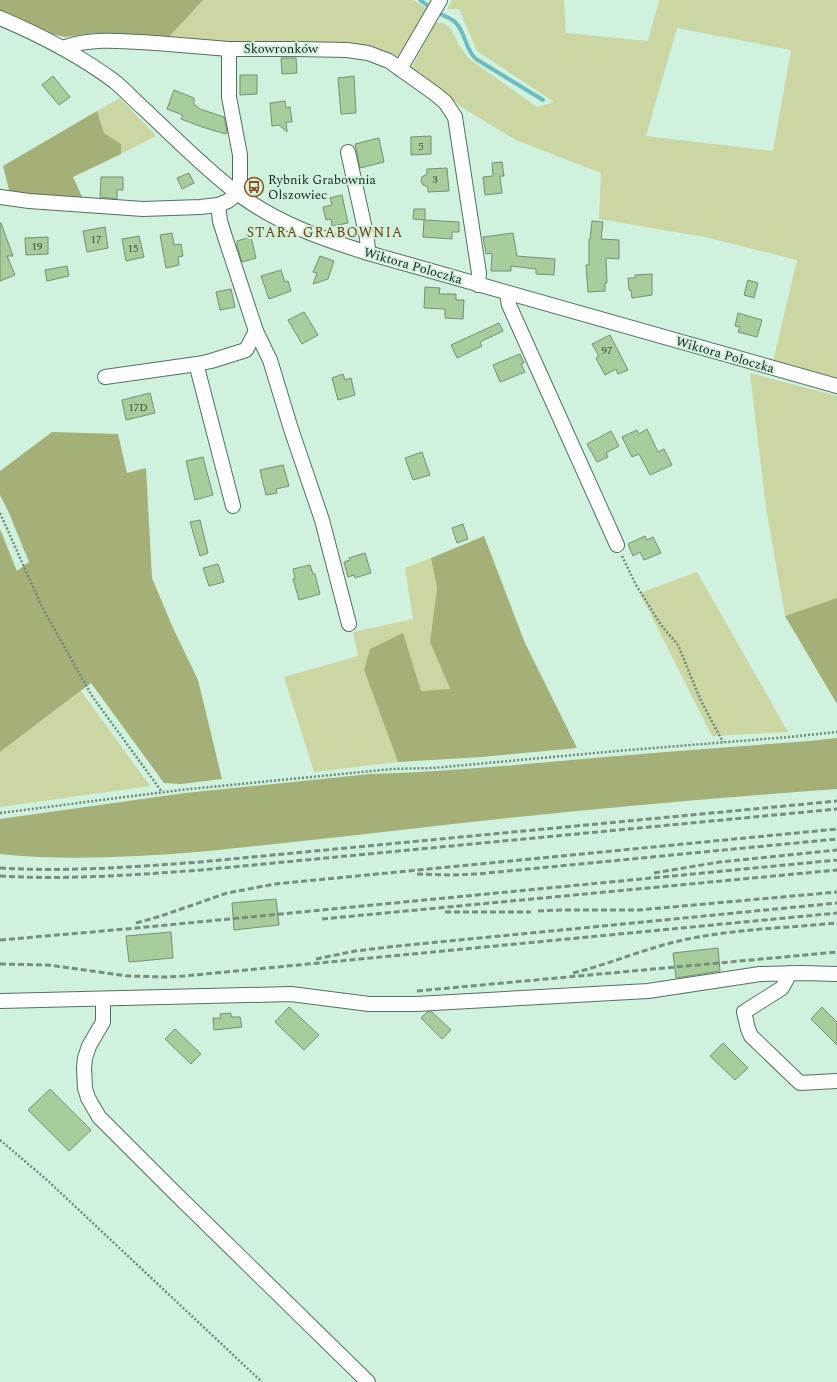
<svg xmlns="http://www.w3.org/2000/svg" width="837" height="1382" font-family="Spectral,serif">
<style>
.green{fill:#cbd6a3;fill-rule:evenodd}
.forest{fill:#a4b077}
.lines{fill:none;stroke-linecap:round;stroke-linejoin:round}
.stream{stroke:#6dbcc1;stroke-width:4}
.building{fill:#a7cd9d;stroke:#798d73}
.minor-casing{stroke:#527160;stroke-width:16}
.path{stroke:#70887a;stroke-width:2.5;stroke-dasharray:2 2;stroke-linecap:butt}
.minor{stroke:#fff;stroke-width:14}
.rail{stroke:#768e80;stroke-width:3;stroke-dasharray:6 3;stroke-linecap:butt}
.labels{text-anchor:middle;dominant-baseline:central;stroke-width:4;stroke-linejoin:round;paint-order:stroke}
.number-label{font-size:11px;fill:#3c4f3e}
.street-label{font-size:13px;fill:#18251e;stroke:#cff1dd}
.poi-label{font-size:13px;fill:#18251e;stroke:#cff1dd;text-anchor:start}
.neighbourhood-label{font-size:14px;letter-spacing:1px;fill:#753c05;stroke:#cff1dd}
</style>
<rect width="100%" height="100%" fill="#cff1dd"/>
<g class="green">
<path d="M203,0H413L429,10L407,45L397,57L168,38Z"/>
<path d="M452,0H564L566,33L648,41L659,0H837V378L773,361L797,260L705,237L599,219L601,173L516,140L463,108L411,69L435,23H444L451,29L459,45L468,58L537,107L554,102L477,51L459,9H447ZM677,28L791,50L773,151L646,136Z"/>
<path d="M120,98L156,136L121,154V144L104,133L97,111Z"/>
<path d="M750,373L837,396V598L785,616L766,508Z"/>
<path d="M431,558L437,588L430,642L450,690L421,691L364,670L398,762L314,772L284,677L358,656L353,632L413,619L405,568Z"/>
<path d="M697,572L788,732L712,736L640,593Z"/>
<path d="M81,691L150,786L0,807V752Z"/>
</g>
<g class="forest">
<path d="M0,0H203L168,38L94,33L65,37L28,29L0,13Z"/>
<path d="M97,111L104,133L121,144V154L73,177L84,201L10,194L3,166Z"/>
<path d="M52,432L118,434L127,473L146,468L152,578L173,628L198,680L222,779L181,784L164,783L91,683L0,752V529L17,571L29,562L9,513L0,495V471Z"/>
<path d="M484,536L525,643L577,748L482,757L398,762L364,670L370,649L403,633L421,691L450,689L430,642L437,588L431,558Z"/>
<path d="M837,598V704L785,616Z"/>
<path d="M837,738V789C685,800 534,814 383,832C321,839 260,846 198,852C132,857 66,861 0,854V819L185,793L370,774C448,772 527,764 605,757C673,751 742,746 810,741Z"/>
</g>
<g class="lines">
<g class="stream">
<path d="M420,0L431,8"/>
<path d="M438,13C444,16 451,18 455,22C466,32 465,50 476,59L543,100"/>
</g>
</g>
<g class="building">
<path d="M281,58H296L297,73L282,74Z"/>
<path d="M240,75H257V94L240,95Z"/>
<path d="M53,76L70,97L59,105L42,85Z"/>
<path d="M354,76L356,113L341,114L338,78Z"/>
<path d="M174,90L194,98V104L200,109L224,117L227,131L226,134L202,127L181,119L183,115L167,109Z"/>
<path d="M285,101L286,108L290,107L292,122H286L287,132L279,125L272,126L270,103Z"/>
<path d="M431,136V154L411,155V137Z"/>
<path d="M379,138L384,162L360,168L355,144Z"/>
<path d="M502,162L504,176H500L502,193L485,195L483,177L493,176L492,163Z"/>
<path d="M447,168L449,191L428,192V187L423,185L421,181L422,177L427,174V169Z"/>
<path d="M189,173L194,183L182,189L177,178Z"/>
<path d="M101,177H123V190H117V199L100,197Z"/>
<path d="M342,195L348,223L332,226L331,219L326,220L323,207L332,205L330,198Z"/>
<path d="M414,209H425V220L459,222V232H452V239L423,237L424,220L413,219Z"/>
<path d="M592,221L603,222L601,239L619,240V259L606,258L607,283H605V291L588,292L586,265H589V239H590Z"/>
<path d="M0,223H1L13,256H7L15,275L0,281Z"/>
<path d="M105,227L108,248L87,252L83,231Z"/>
<path d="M172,233L174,245L181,244L183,256L178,257L179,265L166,268L160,235Z"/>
<path d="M513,233L517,256L555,259L554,275L536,274V269L511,266V271H491L492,253L486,254L483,237Z"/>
<path d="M139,236L144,257L126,261L122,239Z"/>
<path d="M48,237V254L26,255L25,238Z"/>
<path d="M251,237L256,258L242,262L237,246V241Z"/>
<path d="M320,256L334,261L328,279L313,284L317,273L313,272Z"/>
<path d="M67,266L69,276L47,281L45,270Z"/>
<path d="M281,270L285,282L288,281L291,291L269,299L261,276Z"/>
<path d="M652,274V295L632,298L631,290H629L628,278H635V275Z"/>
<path d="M748,280L758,283L754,298L744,295Z"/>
<path d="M425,287L440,288L439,294H456V300H464L463,319L445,318V309L424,308Z"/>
<path d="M231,289L235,307L220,310L216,292Z"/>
<path d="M304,312L318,335L302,344L288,320Z"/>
<path d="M738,313L762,320L757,337L738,332L740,327L735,326Z"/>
<path d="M499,323L503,331L480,342L482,346L457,358L451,345Z"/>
<path d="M610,335L628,370L618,374L616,369L605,375L596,358L599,356L592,344Z"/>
<path d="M520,354L524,363L521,364L525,372L500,382L493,365Z"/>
<path d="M343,374L345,380L351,378L355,395L338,400L332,378Z"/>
<path d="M150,393L155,413L126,420L122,400Z"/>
<path d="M647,429L658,452L664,449L672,465L650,475L639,454L632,457L622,437L637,430L639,434Z"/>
<path d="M611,431L619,446L606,453L608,457L597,462L587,444Z"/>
<path d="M422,452L430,475L413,480L405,458Z"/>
<path d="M203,457L213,495L195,500L186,461Z"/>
<path d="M283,465L289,486L276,489L277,493L266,495L260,470Z"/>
<path d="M200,520L208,553L200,556L190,522Z"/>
<path d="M463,524L468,539L457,543L452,528Z"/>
<path d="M645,536L647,540L653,537L661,553L644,560L640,552L633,556L628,544Z"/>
<path d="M365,553L371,573L355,578L354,575L348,577L344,562L350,560L349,558Z"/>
<path d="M218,564L224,582L209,586L203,568Z"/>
<path d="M310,565L313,574H315L320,594L299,600L293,579L295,578L293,569Z"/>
<path d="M276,899L279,925L234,930L232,903Z"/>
<path d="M171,932L173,958L129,962L126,936Z"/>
<path d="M718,948L720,971L676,978L673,953Z"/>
<path d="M289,1007L319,1035L304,1050L275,1022Z"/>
<path d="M822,1007L837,1022V1045L811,1019Z"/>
<path d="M427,1012H432L451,1030L442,1039L421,1018Z"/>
<path d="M231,1013V1017H240L242,1027L214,1030L213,1018H221L220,1014Z"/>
<path d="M175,1029L201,1054L191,1064L165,1039Z"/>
<path d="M723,1043L748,1068L735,1080L710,1056Z"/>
<path d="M50,1089L91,1130L69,1151L28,1110Z"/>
</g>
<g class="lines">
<g class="minor-casing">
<g id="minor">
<path d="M0,18C40,35 79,55 114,81C124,89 133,99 142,107C173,136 204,168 237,193C277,223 320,238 368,253L837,386"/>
<path d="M62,48C92,37 124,41 156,43C180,45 204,47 229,49"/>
<path d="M400,69L440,0"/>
<path d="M348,152L367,238L368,253"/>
<path d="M0,197L29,201L143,209L200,207L218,205L228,201L238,193L240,186V155L229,97V49H296L347,50L368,53L389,61L434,93L445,102L455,117L479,273L478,285"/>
<path d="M218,205L220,221L225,237L256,331"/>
<path d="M507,294L509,305L617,545"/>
<path d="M105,377L197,364"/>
<path d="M233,506L198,371L197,364L211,361L246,350L256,331L270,360L291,429L322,520L349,624"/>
<path d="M790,973L782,988L744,1012L748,1029L751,1036L800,1083L837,1081"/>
<path d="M103,999V1022L89,1046L85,1058L84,1068L85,1088L88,1098L99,1117L176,1194L368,1382"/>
<path d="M0,1001L291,994L369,1004H416L648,991L760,974L802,973L837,974"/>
</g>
</g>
<g class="path">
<path d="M0,513L42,607L92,696L162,792"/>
<path d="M622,556L636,585L661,625L678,645L701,701L723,742"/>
<path d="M0,813L180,790L392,769L433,768L617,751L789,737L837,732"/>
<path d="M0,1140L47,1180L262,1382"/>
</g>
<use href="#minor" class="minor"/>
<g class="rail">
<path d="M0,868C68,872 132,867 200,862L837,801"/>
<path d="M654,873L720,862L837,850"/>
<path d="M417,874L453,875L477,874L837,839"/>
<path d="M0,876C68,880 133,875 201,870L837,809"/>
<path d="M538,911L561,910H639L837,892"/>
<path d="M445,912H531"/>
<path d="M322,919L837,870"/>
<path d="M136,923L161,916L227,893L275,884L837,829"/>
<path d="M0,940L126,929L837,860"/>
<path d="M316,959L355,951L398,946L837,903"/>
<path d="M0,964L48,965L128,976L165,977L184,976L837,913"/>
<path d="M573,973C610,964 646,948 683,940C734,929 786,928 837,923"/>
<path d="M417,991L837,952"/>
</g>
</g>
<defs>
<g id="bus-ring" transform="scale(1)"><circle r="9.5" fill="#cff1dd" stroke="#92511c" stroke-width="1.5"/><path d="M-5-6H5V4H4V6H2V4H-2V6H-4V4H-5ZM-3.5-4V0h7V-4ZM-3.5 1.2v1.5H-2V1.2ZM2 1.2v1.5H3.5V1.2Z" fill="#92511c"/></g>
</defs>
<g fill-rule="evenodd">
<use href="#bus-ring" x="254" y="187"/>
</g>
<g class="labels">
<g class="number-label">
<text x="421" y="146">5</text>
<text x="435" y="179">3</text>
<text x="96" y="239">17</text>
<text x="37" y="246">19</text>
<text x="133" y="248">15</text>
<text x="607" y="350">97</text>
<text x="138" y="407">17D</text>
</g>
<g class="street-label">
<text x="281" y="49">Skowronków</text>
<text transform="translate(413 266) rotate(16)">Wiktora Poloczka</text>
<text transform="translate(725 355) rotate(16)">Wiktora Poloczka</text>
</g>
<g class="poi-label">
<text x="268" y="180">Rybnik Grabownia<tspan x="268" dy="15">Olszowiec</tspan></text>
</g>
<g class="neighbourhood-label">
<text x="325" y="232">STARA GRABOWNIA</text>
</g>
</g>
</svg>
